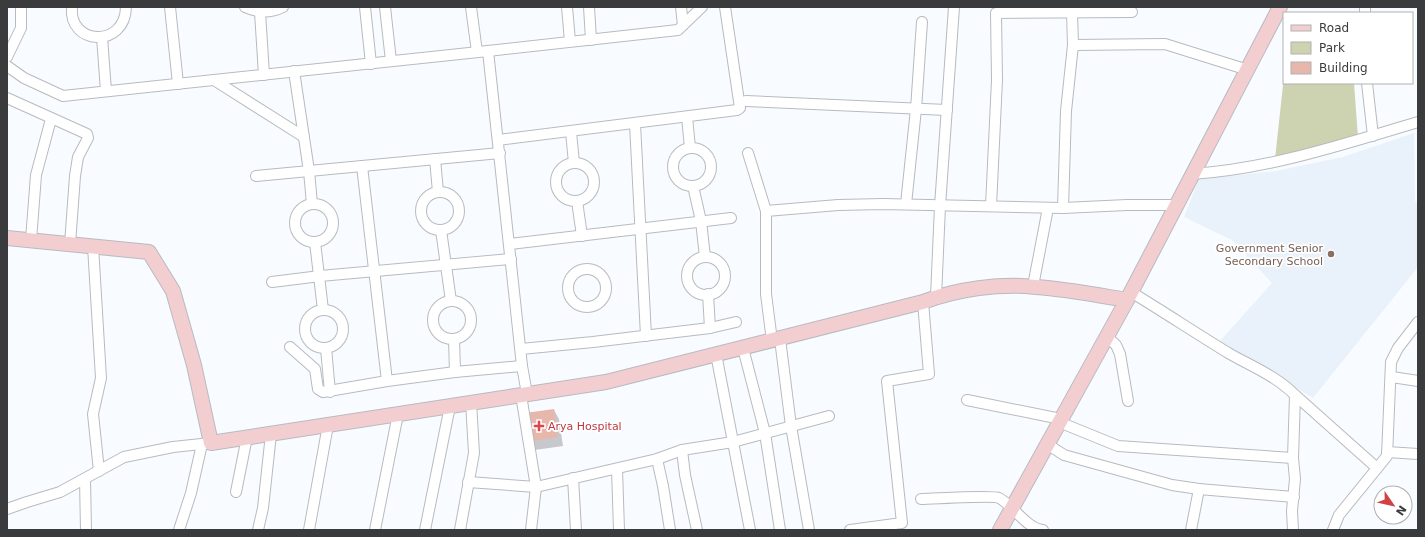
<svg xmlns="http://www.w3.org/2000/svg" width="1425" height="537" font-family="'DejaVu Sans',sans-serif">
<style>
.built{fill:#e9f1fb}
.green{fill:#cdd2b1}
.shadow{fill:#0003}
.building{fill:#e7b7ac}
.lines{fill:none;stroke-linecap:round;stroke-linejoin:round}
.street-casing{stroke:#b8bbbe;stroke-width:12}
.secondary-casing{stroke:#b8bbbe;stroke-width:16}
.street{stroke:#fff;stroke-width:10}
.secondary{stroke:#f3ced0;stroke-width:14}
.education-dot{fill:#8d6e63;stroke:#fff;stroke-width:1.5}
.health-dot{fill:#e0444e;stroke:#fff;stroke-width:1.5}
.labels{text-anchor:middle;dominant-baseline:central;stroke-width:3.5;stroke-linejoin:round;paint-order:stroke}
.education-label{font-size:11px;fill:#785e54;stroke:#fff;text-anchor:end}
.health-label{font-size:11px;fill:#be3a42;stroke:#fff;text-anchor:start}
</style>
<rect width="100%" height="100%" fill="#f8fbff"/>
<path class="built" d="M1414,133L1415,201L1418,204V267L1313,398L1220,341L1272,283L1232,240L1184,217L1199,179L1276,171L1343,157Z"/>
<path class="green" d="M1284,76V83H1354L1358,138L1275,159Z"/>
<path class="shadow" d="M554,410L559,419L563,446L535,450L530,441Z"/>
<path class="building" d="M554,409L558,437L529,442L525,413Z"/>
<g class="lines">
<g class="street-casing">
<g id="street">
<path d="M72,7C68,45 125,49 126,7"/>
<path d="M170,7L178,84"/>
<path d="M245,7C258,13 271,13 283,7"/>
<path d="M365,7L371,64"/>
<path d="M385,7L391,61"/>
<path d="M471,7L477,52"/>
<path d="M567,7L570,41"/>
<path d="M589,7L591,40"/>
<path d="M681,7L683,25"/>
<path d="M1365,7V13"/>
<path d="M260,12L264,75"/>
<path d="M102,37L106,91"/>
<path d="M1073,45L1165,44L1248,70"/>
<path d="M488,51L522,366L527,394"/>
<path d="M7,57L21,28V7"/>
<path d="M7,66L24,78L63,96L488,51L678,30L702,7"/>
<path d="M294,71L309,171L312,204"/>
<path d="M214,80L304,137"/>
<path d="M1367,83L1373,136"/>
<path d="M7,98L87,134L88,138L78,157L75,176L70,244"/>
<path d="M746,101L947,110"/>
<path d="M687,117L690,148"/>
<path d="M635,124L646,336"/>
<path d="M571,132L574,163"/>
<path d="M498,140L737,110L740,108L725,7"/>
<circle cx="692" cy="167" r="19"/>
<path d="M748,153L766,211"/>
<path d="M435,159L438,192"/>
<circle cx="575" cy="182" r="19"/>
<path d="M362,166L387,381"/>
<path d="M1192,174C1269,169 1344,144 1418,122"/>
<path d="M256,176L500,153"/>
<path d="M693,186L701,221L705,257"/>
<circle cx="440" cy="211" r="19"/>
<path d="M577,201L582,236"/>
<path d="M906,204L916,109L922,22"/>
<circle cx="314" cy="223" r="19"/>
<path d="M991,206L997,80L996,13L1132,12"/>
<path d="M1063,208L1066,111L1073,45L1072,12"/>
<path d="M441,230L451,301"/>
<path d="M31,240L36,175L51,119"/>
<path d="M315,242L323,310"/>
<path d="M510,244L731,218"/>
<path d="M93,246L101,378L93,414L99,471"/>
<circle cx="706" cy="276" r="19"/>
<circle cx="587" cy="288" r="19"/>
<path d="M272,282L320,276L511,259"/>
<path d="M1033,286L1048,208"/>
<path d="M1131,292C1164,312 1197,334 1230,354C1253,367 1276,376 1295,395L1293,458L1295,479L1292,511L1293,530"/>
<path d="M708,294L710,328"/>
<path d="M936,297L940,206L954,7"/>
<circle cx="452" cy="320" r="19"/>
<circle cx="324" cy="329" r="19"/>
<path d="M1107,337L1116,345L1120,354L1128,401"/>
<path d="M454,339L455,372"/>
<path d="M780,339L791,426L809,530"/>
<path d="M772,341L766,294V211L838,205L883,204L1063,208L1127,205H1176"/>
<path d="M290,347L315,369L318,389L323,392L387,381L455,372L522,366"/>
<path d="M326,348L330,392"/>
<path d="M743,348L765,433L780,530"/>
<path d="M521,349L593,342L710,328L736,322"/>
<path d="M716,354L750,530"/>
<path d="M1392,377L1418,381"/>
<path d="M521,395L536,487L531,530"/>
<path d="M1295,395L1377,468"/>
<path d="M967,400L1061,419"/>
<path d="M1059,422L1118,446L1293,458"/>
<path d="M1047,444L1064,455L1172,485L1199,489L1294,497"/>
<path d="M682,450L685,475L697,530"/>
<path d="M1387,452L1418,454"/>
<path d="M657,459L663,486L670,530"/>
<path d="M617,469L619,530"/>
<path d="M573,478L576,530"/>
<path d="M85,479L86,530"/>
<path d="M468,482L536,487L657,459L682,450L733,442L829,416"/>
<path d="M236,492L247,437"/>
<path d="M921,499C932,499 993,495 999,498C1013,505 1027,529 1043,530"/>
<path d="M7,509L27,502L60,492L124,457L173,447L211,443"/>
<path d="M179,530L191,493L202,444"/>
<path d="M258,530L263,508L271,434"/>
<path d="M309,530L328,425"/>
<path d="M375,530L398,414"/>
<path d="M425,530L450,406"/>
<path d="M460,530L474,453L471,402"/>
<path d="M850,530L902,523L887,381L929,374L923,302"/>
<path d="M1191,530L1199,489"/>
<path d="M1333,530L1339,515L1387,456L1391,362L1398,348L1418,322"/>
</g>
</g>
<g class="secondary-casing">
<g id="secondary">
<path d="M7,238L149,252L173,291L194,365L211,443L606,382L923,302C957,289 1000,283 1036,287C1066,289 1097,295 1127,300"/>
<path d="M1000,530L1127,300L1280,7"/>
</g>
</g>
<use href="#street" class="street"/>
<use href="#secondary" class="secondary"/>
</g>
<circle class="education-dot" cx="1331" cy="254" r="4"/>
<path class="health-dot" d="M537 420h4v4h4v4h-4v4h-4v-4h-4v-4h4z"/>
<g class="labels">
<g class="education-label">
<text x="1323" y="248">Government Senior<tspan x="1323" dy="13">Secondary School</tspan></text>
</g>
<g class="health-label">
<text x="548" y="426">Arya Hospital</text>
</g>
</g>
<rect width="1425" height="537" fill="none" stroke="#393b3c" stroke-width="16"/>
<rect x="1283" y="12" width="130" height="72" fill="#ffffff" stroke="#b0b1b1"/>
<rect x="1291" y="25" width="20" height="6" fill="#f3ced0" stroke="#b0b1b1"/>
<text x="1319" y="32" font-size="12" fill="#393b3c">Road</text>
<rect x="1291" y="42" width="20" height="12" fill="#cdd2b1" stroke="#b0b1b1"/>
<text x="1319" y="52" font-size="12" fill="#393b3c">Park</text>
<rect x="1291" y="62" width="20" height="12" fill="#e7b7ac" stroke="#b0b1b1"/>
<text x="1319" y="72" font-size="12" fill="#393b3c">Building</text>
<g transform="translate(1393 505) rotate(124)"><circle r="19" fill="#ffffff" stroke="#b0b1b1"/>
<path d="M0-3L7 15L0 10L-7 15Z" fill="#d14245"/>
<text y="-6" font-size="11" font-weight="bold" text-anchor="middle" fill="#393b3c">N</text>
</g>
</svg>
